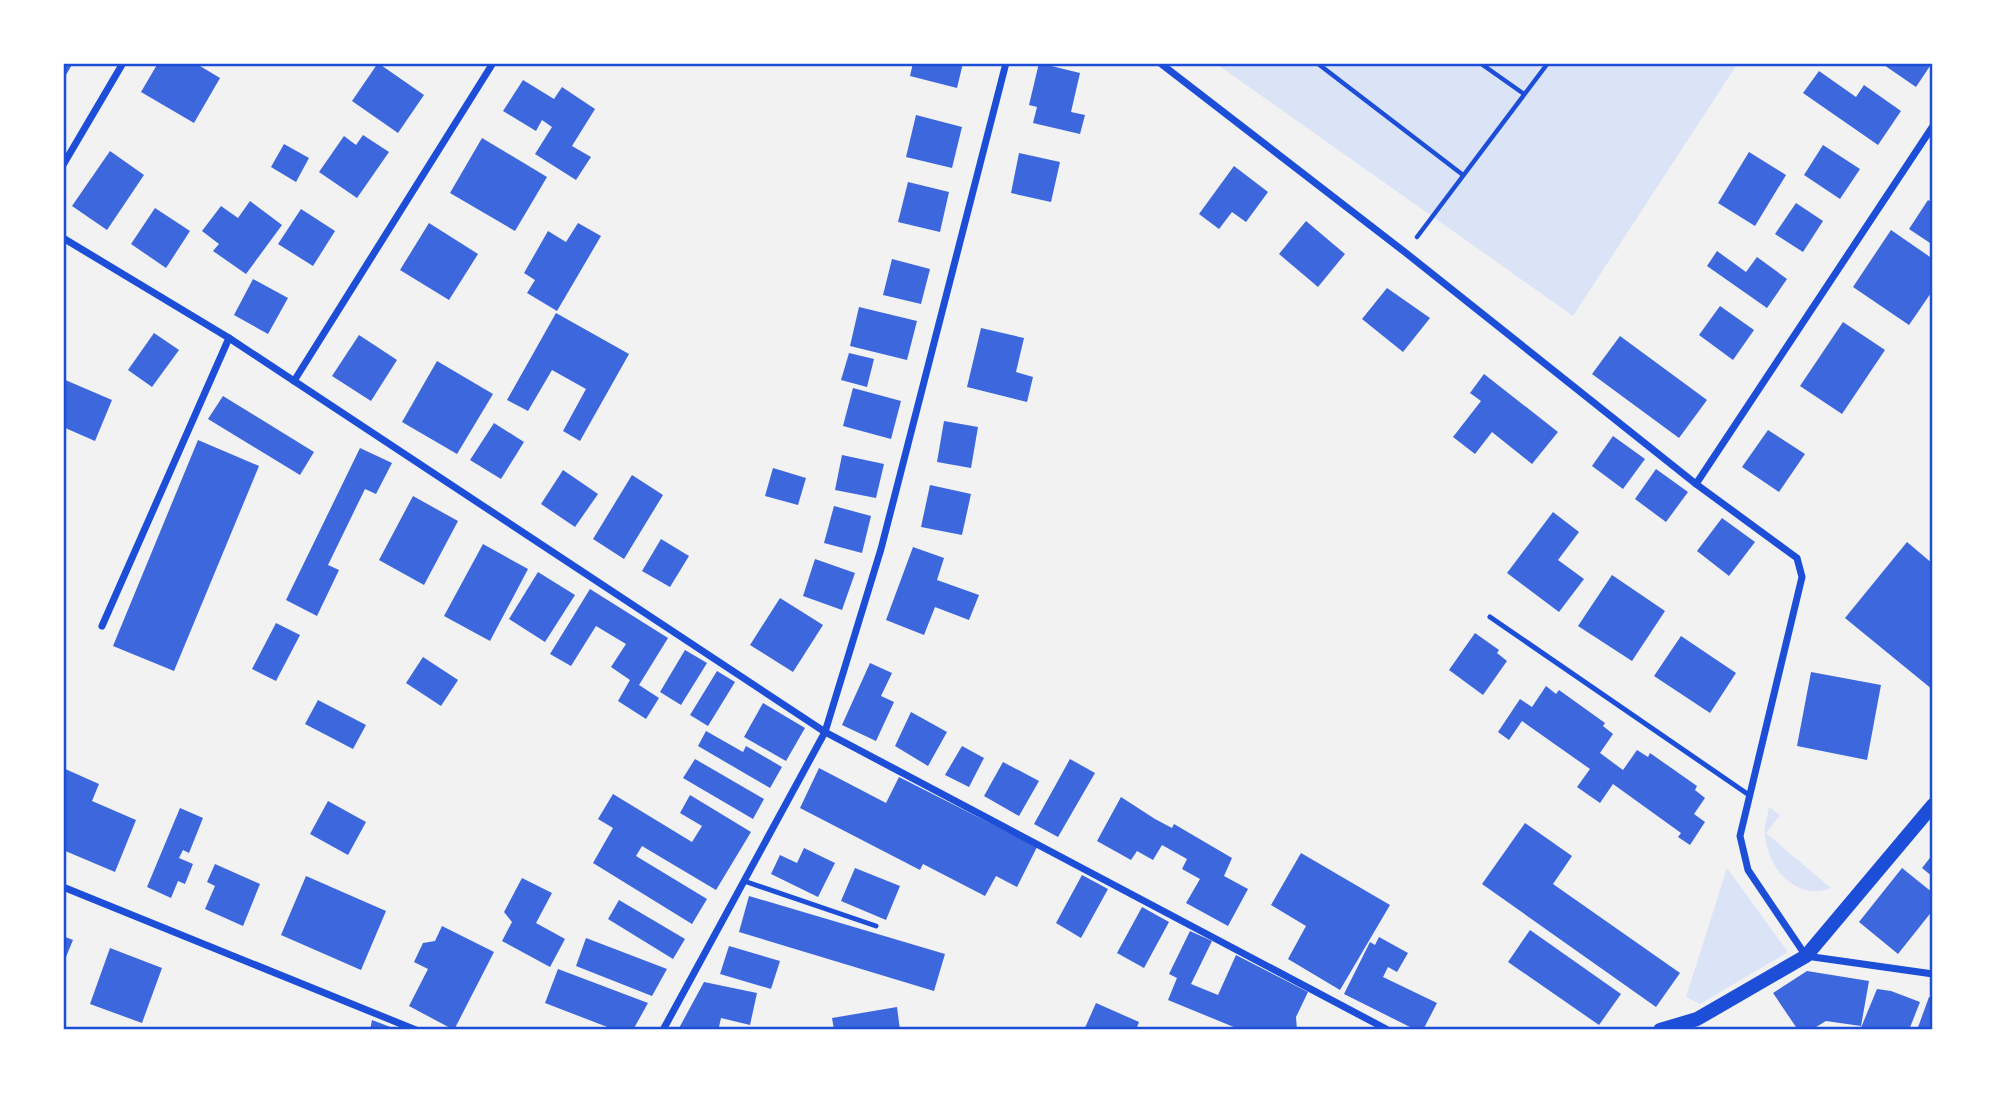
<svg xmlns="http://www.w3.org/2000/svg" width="1996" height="1093" font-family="'Space Grotesk',sans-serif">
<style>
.green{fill:#dbe4f7}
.building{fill:#3d67dc}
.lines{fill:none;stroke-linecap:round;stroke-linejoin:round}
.path{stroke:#1d4ed8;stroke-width:4.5}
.service{stroke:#1d4ed8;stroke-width:5}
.minor{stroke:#1d4ed8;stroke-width:7}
.secondary{stroke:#1d4ed8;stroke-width:14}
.neatline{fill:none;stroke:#1d4ed8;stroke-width:2.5}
</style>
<rect width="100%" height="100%" fill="#f2f2f2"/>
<g class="green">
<path d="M1215,63H1738L1573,316Z"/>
<path d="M1769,807L1780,815L1766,833L1831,888C1796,902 1767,868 1765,834C1764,825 1768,815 1769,807Z"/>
<path d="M1727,868L1788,952L1700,1004L1686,997Z"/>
</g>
<g class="building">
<path d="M63,63H73L63,80Z"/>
<path d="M158,63H195L220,78L194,123L141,92Z"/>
<path d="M378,63L424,95L398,133L352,101Z"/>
<path d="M913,63H963L957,88L910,76Z"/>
<path d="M1039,63L1080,73L1071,112L1085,115L1080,134L1033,123L1037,107L1029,105Z"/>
<path d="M1881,63H1932L1916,87Z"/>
<path d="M1819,71L1856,97L1864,85L1901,111L1878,145L1803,93Z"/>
<path d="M523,80L554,99L562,87L595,109L572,146L591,157L576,180L535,154L552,127L542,120L536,131L503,111Z"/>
<path d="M916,115L962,127L952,168L906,157Z"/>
<path d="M363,135L389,152L357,198L319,172L344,136L356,145Z"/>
<path d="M482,138L547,177L515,231L450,193Z"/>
<path d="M284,144L309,158L296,182L271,167Z"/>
<path d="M1823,145L1860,169L1840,199L1804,175Z"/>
<path d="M110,151L144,175L107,230L72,206Z"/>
<path d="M1749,152L1786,175L1755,226L1718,203Z"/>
<path d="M1019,153L1060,162L1051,202L1011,193Z"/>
<path d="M1234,166L1268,192L1246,222L1232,212L1219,229L1199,214Z"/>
<path d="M908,182L949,192L940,232L898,222Z"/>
<path d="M1928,200L1933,203V245L1909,229Z"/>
<path d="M250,201L282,225L246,274L213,251L219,244L202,231L221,206L238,218Z"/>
<path d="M1796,203L1823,221L1803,252L1775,234Z"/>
<path d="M155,208L190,231L166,268L131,244Z"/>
<path d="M301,209L335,231L313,266L278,244Z"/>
<path d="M1306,221L1345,254L1318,287L1279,254Z"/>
<path d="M429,223L478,254L449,300L400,270Z"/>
<path d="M578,223L601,236L557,311L527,293L535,280L524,273L548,231L566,242Z"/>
<path d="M1891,230L1933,259V290L1909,325L1853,287Z"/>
<path d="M1717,251L1746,272L1757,257L1787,279L1767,308L1707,266Z"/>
<path d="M892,259L930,269L921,304L883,295Z"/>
<path d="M253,279L288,298L268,334L234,315Z"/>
<path d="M1387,288L1430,318L1403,352L1362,319Z"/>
<path d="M1720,306L1754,330L1733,360L1699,335Z"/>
<path d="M859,307L917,321L907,360L850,346Z"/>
<path d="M556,313L629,354L580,441L563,431L586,389L552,370L528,411L507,400Z"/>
<path d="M1843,322L1885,350L1842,414L1800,386Z"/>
<path d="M981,328L1024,338L1016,372L1033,377L1027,402L967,387Z"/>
<path d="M154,333L179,350L152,387L128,370Z"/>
<path d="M359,335L397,360L371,401L332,376Z"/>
<path d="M1620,336L1707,400L1679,438L1592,374Z"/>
<path d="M849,353L874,359L867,387L841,380Z"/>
<path d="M437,361L493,394L457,454L402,422Z"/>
<path d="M1484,374L1558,432L1532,464L1492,432L1475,454L1453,437L1481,401L1470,393Z"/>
<path d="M63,379L112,400L95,441L63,427Z"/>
<path d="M853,388L901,401L891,439L843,426Z"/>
<path d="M223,396L314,452L300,475L208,419Z"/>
<path d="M944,421L978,427L971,468L937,462Z"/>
<path d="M494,423L524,442L501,479L470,460Z"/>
<path d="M1768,430L1805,454L1779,492L1742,467Z"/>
<path d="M1613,436L1645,459L1623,489L1592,466Z"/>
<path d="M198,440L259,466L174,671L113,646Z"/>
<path d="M360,448L392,463L376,494L365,489L328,565L339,570L317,616L286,600Z"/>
<path d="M842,455L884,464L876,498L835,490Z"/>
<path d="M773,468L806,478L798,505L765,496Z"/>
<path d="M1656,469L1688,492L1666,522L1635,499Z"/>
<path d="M563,470L598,494L575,527L541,504Z"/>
<path d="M632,475L663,495L624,559L593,539Z"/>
<path d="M930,485L971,494L962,535L921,527Z"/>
<path d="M413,496L458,521L424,585L379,560Z"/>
<path d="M834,506L871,516L862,553L824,543Z"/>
<path d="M1553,512L1579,532L1558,560L1584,579L1559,612L1507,573Z"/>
<path d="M1722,518L1755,542L1729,576L1697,551Z"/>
<path d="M661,539L689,556L670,587L642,571Z"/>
<path d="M1907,542L1933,564V690L1845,618Z"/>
<path d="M483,544L528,569L490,641L444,616Z"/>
<path d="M913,547L944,558L937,580L979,595L969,620L935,607L924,635L886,620Z"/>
<path d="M815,559L855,573L842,610L803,596Z"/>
<path d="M538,572L575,595L545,642L509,619Z"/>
<path d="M1612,575L1665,611L1632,661L1578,626Z"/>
<path d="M590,589L668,638L639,685L659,698L646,719L618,701L630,680L611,667L626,644L596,626L571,666L550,654Z"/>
<path d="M780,598L823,625L793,672L750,645Z"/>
<path d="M276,623L300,635L276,681L252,669Z"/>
<path d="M1475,633L1499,650L1497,653L1507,661L1483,695L1449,670Z"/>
<path d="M1681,636L1736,673L1710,713L1654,676Z"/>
<path d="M685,650L707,663L681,705L660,692Z"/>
<path d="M423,657L458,680L441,706L406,683Z"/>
<path d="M870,663L892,673L881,696L894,702L876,741L842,725Z"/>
<path d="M717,671L735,682L708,726L690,715Z"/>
<path d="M1811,672L1881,685L1867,760L1797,746Z"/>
<path d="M1546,686L1556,694L1559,690L1605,723L1603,726L1613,734L1600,753L1623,770L1637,750L1648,757L1650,753L1697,786L1695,790L1705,798L1694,814L1705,822L1690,845L1678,837L1681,833L1613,784L1600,803L1577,787L1590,769L1522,721L1509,740L1498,732L1520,699L1532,707Z"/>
<path d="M318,700L366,725L353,749L305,724Z"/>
<path d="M763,703L805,728L786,761L744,737Z"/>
<path d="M911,712L947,732L928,766L895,746Z"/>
<path d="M706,731L743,752L746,746L782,767L770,788L698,746Z"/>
<path d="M962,746L984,758L969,787L945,775Z"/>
<path d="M695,759L764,799L753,819L683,778Z"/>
<path d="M1070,759L1095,773L1058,837L1034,824Z"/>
<path d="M1003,762L1039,781L1019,816L984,796Z"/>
<path d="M63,768L99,784L92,801L136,820L115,872L63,850Z"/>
<path d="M819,768L886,803L899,777L1037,847L1017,887L996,876L985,896L923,864L920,870L800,808Z"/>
<path d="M613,794L692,842L702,826L680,813L690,795L751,832L716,890L642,846L636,856L707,899L692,924L593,863L613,828L598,819Z"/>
<path d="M1121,797L1155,819L1172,828L1174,824L1232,858L1224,876L1248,889L1228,926L1186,903L1200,879L1182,869L1187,859L1162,845L1153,860L1137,851L1131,860L1097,841Z"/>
<path d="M328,801L366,822L348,855L310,834Z"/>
<path d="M180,808L203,818L189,853L183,850L179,858L193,864L185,884L178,881L171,898L147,887Z"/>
<path d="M1525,823L1572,856L1553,884L1680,973L1656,1007L1482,884Z"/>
<path d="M804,848L835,863L818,897L771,874L780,855L797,863Z"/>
<path d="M1301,853L1390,905L1340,990L1288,959L1306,926L1271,905Z"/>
<path d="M1933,854V877L1922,868Z"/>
<path d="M215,864L260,884L243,926L205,909L215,886L207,882Z"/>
<path d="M855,868L900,886L886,920L841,901Z"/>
<path d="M1902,868L1933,893V910L1898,954L1859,922Z"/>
<path d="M1082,875L1108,889L1081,938L1056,923Z"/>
<path d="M306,876L386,911L361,970L281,935Z"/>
<path d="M522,878L552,893L536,923L565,939L550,967L502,941L512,922L504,912Z"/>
<path d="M749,896L945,954L934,991L739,932Z"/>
<path d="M619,900L685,939L673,959L608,919Z"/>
<path d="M1142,907L1169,922L1144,968L1117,953Z"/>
<path d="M442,926L494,952L454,1030L409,1006L428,969L414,962L423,943L435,941Z"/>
<path d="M1530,930L1621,994L1599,1025L1508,962Z"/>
<path d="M1190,931L1212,941L1191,984L1218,995L1236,955L1308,992L1296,1017L1297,1030H1241L1168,1000L1177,978L1169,974Z"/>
<path d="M63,936L73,940L63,964Z"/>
<path d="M1379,937L1408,953L1397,972L1388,967L1383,977L1437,1003L1423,1030H1416L1344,994L1370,942L1375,945Z"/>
<path d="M586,938L667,969L652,996L576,966Z"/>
<path d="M729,946L780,961L771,989L720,974Z"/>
<path d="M110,948L162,968L142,1023L90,1004Z"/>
<path d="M558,969L648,1003L633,1030H615L545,1003Z"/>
<path d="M1807,971L1869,981L1861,1026L1826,1021L1811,1030H1798L1773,993Z"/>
<path d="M704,982L757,993L750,1025L721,1018L719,1027L726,1030H678Z"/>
<path d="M1877,989L1891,991L1920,1002L1909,1030H1860Z"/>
<path d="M1929,997L1933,998V1030H1917Z"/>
<path d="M1096,1003L1139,1022L1136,1030H1084Z"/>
<path d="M897,1007L900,1030H834L832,1018Z"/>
<path d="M372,1020L393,1028V1030H370Z"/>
</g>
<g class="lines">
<g class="path">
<path d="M1317,63L1463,175"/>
<path d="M1480,63L1524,94"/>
<path d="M1417,237L1548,63"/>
</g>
<g class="service">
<path d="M1490,617L1749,795"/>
<path d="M744,881L876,926"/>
</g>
<g class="minor">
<path d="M1160,63L1406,253L1696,484L1797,558L1802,577L1740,836L1748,870L1806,956L1933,974"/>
<path d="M63,165L123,63"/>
<path d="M63,238L229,338L825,732L1388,1030"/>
<path d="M294,381L493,63"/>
<path d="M1696,484L1933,126"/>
<path d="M102,626L229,338"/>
<path d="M63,887L416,1030"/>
<path d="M663,1030L825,732L881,549L1006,63"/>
</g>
<path class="secondary" d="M1660,1030L1697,1019L1806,956L1933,805"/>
</g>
<rect width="1996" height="1093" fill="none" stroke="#ffffff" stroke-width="130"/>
<rect x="65" y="65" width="1866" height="963" class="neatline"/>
</svg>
